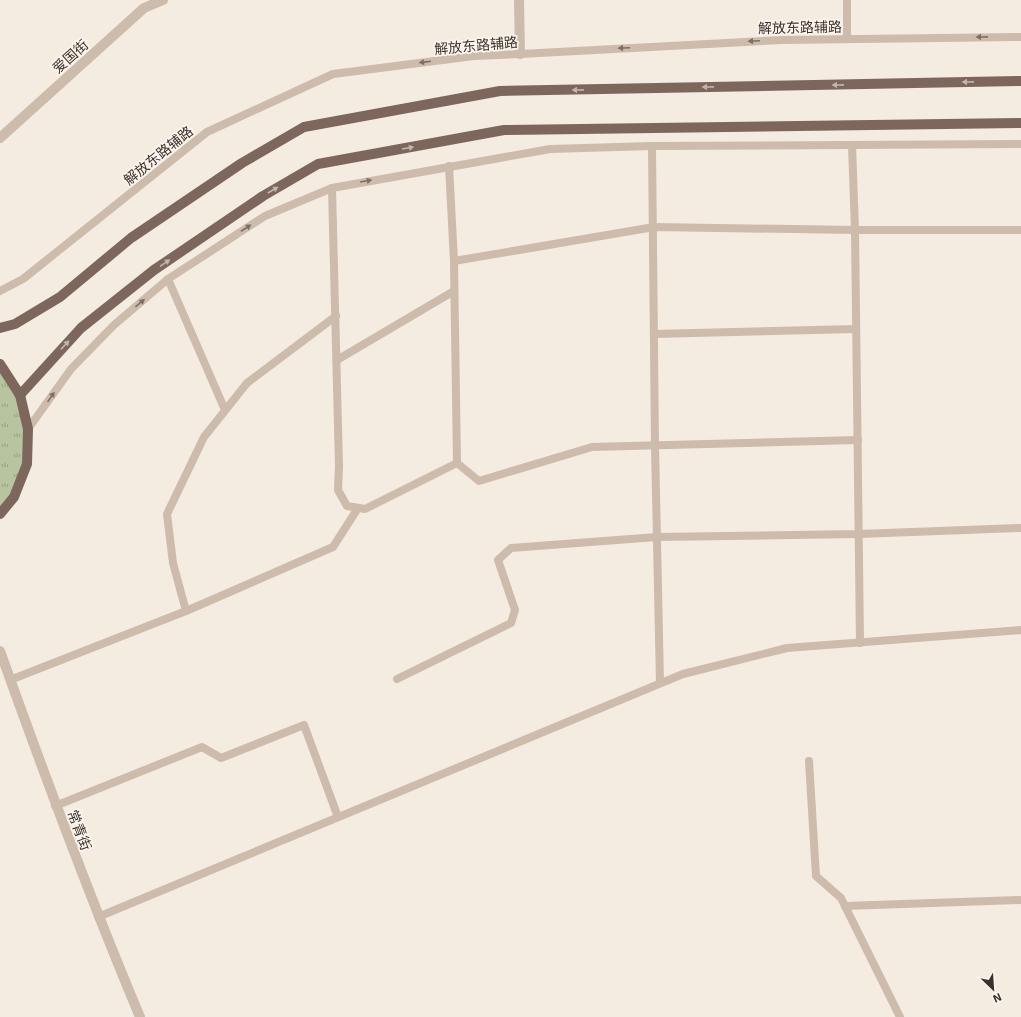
<svg xmlns="http://www.w3.org/2000/svg" width="1021" height="1017" font-family="'Exo 2','Noto Sans SC',sans-serif">
<style>
.grass{fill:url(#grass-tufts)}
.lines{fill:none;stroke-linecap:round;stroke-linejoin:round}
.service{stroke:#cdbbac;stroke-width:8}
.minor{stroke:#cdbbac;stroke-width:10}
.tertiary{stroke:#cdbbac;stroke-width:10}
.primary{stroke:#7d675c;stroke-width:10}
.oneway{fill:#7d6f65}
.oneway2{fill:#c2b5ac}
.labels{text-anchor:middle;dominant-baseline:central;stroke-width:3.5;stroke-linejoin:round;paint-order:stroke}
.street-label{font-size:14px;fill:#3b302b;stroke:#fbf5ee}
</style>
<defs>
<pattern id="grass-tufts" width="24" height="20" patternUnits="userSpaceOnUse"><rect width="24" height="20" fill="#b8c4a0"/><path d="M3 7l-1-3M5 7V3M7 7l1-3M15 17l-1-3M17 17v-4M19 17l1-3" fill="none" stroke="#97a083"/></pattern>
</defs>
<rect width="100%" height="100%" fill="#f4ebe1"/>
<path class="grass" d="M0,364L20,395L27,464L0,514Z"/>
<g class="lines">
<g class="service">
<path d="M847,39V0"/>
<path d="M852,145L855,230L860,643"/>
<path d="M652,146L655,446L660,683"/>
<path d="M449,166L454,261L457,463L479,481L592,447L858,440"/>
<path d="M332,188L339,466L338,490L347,506L365,509L457,463"/>
<path d="M454,261L654,227L855,230H1021"/>
<path d="M168,279L225,410"/>
<path d="M0,291L23,279L207,132L333,74L474,56L520,54L781,40L1021,37"/>
<path d="M654,334L856,329"/>
<path d="M337,360L454,291"/>
<path d="M28,429L71,369L114,325L168,279L265,216L332,188L550,149L652,146L1021,144"/>
<path d="M186,611L173,563L167,514L204,437L247,383L336,316"/>
<path d="M397,679L511,623L515,610L498,560L511,548L657,537L859,534L1021,528"/>
<path d="M10,680L186,611L333,547L358,508"/>
<path d="M809,761L816,876L841,898L900,1017"/>
<path d="M55,806L202,747L221,758L304,725L338,817"/>
<path d="M845,906L1021,900"/>
<path d="M98,917L683,674L787,648L1021,630"/>
</g>
<g class="minor">
<path d="M519,0L520,54"/>
<path d="M0,138L144,8L163,0"/>
</g>
<path class="tertiary" d="M0,651C44,774 89,896 140,1017"/>
<g class="primary">
<path d="M0,328L15,324L60,297L131,238L242,163L304,127L500,91L1021,81"/>
<path d="M0,364L20,395L28,429L27,464L14,497L0,514"/>
<path d="M20,395L81,328L154,270L263,196L318,164L504,130L1021,123"/>
</g>
</g>
<defs><path id="oneway-solid" d="M-6-.8H1V-3.2L6.5 0L1 3.2V.8H-6Z"/></defs>
<g class="oneway">
<use href="#oneway-solid" transform="translate(982 37) rotate(179)"/>
<use href="#oneway-solid" transform="translate(754 41) rotate(177)"/>
<use href="#oneway-solid" transform="translate(624 48) rotate(177)"/>
<use href="#oneway-solid" transform="translate(425 62) rotate(173)"/>
<use href="#oneway-solid" transform="translate(366 181) rotate(-10)"/>
<use href="#oneway-solid" transform="translate(246 228) rotate(-33)"/>
<use href="#oneway-solid" transform="translate(140 303) rotate(-40)"/>
<use href="#oneway-solid" transform="translate(51 397) rotate(-55)"/>
</g>
<g class="oneway2">
<use href="#oneway-solid" transform="translate(968 82) rotate(179)"/>
<use href="#oneway-solid" transform="translate(838 85) rotate(179)"/>
<use href="#oneway-solid" transform="translate(708 87) rotate(179)"/>
<use href="#oneway-solid" transform="translate(578 90) rotate(179)"/>
<use href="#oneway-solid" transform="translate(408 148) rotate(-10)"/>
<use href="#oneway-solid" transform="translate(273 190) rotate(-30)"/>
<use href="#oneway-solid" transform="translate(165 263) rotate(-34)"/>
<use href="#oneway-solid" transform="translate(65 345) rotate(-47)"/>
</g>
<g class="labels">
<g class="street-label">
<text transform="translate(800 27) rotate(-1)">解放东路辅路</text>
<text transform="translate(476 45) rotate(-5)">解放东路辅路</text>
<text transform="translate(70 56) rotate(-42)">爱国街</text>
<text transform="translate(158 155) rotate(-39)">解放东路辅路</text>
<text transform="translate(80 830) rotate(69)">常青街</text>
</g>
</g>
<g transform="translate(993 989) rotate(155)" stroke="#fbf5ee" stroke-width="3" paint-order="stroke">
<path d="M0-3L7 15L0 10L-7 15Z" fill="#3b302b"/>
<text y="-6" font-size="11" font-weight="bold" text-anchor="middle" fill="#3b302b">N</text>
</g>
</svg>
